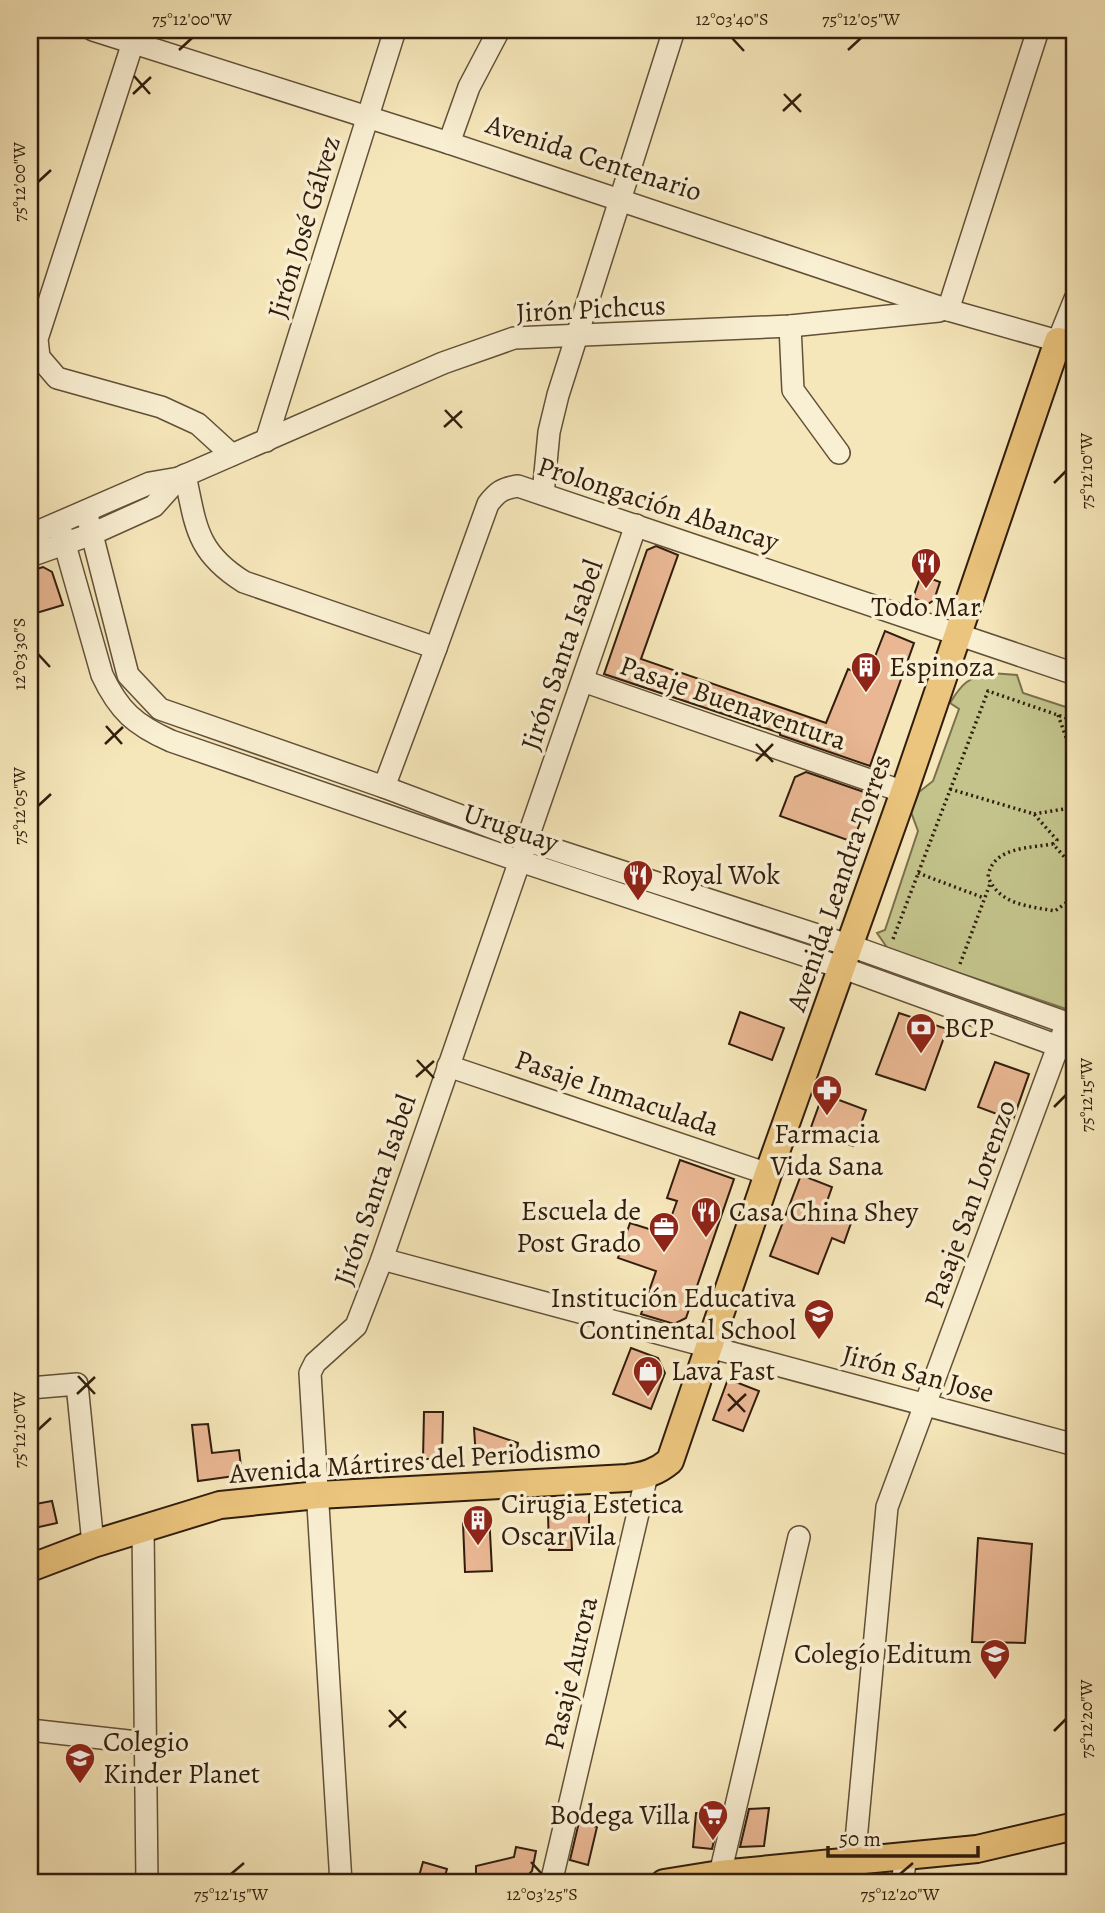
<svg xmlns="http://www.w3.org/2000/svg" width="1105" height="1913" font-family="Alegreya,serif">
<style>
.green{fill:#c3c38b;stroke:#7a704c;stroke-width:2}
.building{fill:#e9b793;stroke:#311d0d;stroke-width:2}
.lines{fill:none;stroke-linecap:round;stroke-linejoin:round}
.minor-casing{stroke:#625038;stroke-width:24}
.major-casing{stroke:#311d0d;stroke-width:30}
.path{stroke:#311d0d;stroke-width:3.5;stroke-dasharray:2 3.5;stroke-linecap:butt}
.minor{stroke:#f9efd2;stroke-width:21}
.major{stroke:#ebc47d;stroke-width:26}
.ticks{fill:none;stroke:#311d0d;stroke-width:2.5}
.labels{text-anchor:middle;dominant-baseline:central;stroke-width:7;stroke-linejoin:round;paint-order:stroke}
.street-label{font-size:28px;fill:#311d0d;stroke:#f9efd2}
.poi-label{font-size:28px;fill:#311d0d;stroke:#f9efd2;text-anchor:start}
.neatline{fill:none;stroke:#311d0d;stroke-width:2.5}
.ticks-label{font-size:18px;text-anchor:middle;fill:#311d0d}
</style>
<rect width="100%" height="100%" fill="#f6e7ba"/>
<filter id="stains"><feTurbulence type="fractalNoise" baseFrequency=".00286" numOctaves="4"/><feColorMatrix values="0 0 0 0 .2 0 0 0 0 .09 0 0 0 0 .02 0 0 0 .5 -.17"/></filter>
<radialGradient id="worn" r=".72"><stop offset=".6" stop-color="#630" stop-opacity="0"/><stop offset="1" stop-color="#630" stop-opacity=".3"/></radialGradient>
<path class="green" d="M991,673L1017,675L1023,693L1075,710V1012L888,949L877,933L885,930L918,831L911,812L919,792L933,781L959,709L950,703C962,683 969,677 991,673Z"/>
<g class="building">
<path d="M656,546L678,555L641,659L826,723L848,669L867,677L885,631L914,643L870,766L780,735V733L604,674L647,550Z"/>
<path d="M43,567L52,572L63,605L33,614L30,603V571Z"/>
<path d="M921,575L940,582L934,600L928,604L913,598Z"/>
<path d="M806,772L864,792L868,801L853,842L780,816L795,777Z"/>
<path d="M740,1012L784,1028L772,1060L729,1044Z"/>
<path d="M899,1013L947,1029L925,1090L876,1074Z"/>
<path d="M995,1062L1029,1074L1013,1120L978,1107Z"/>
<path d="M823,1094L866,1110L853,1146L810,1130Z"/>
<path d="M680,1160L734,1179L686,1318L674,1324L641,1314L656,1271L618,1258L630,1223L665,1234L677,1201L667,1198Z"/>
<path d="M801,1175L832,1187L823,1213L851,1223L844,1243L832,1238L818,1274L770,1256Z"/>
<path d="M631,1348L658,1358L665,1373L651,1409L613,1394Z"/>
<path d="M728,1379L759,1391L743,1431L713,1420Z"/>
<path d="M424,1412H443L442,1459H423Z"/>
<path d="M208,1424L212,1453L239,1450L242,1475L198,1481L192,1425Z"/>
<path d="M474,1428L518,1443L516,1456L476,1458Z"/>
<path d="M52,1501L57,1523L30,1529V1505Z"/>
<path d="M589,1512V1531H571L572,1550H549L548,1513Z"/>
<path d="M489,1513L492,1571L465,1572L463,1523H475L474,1514Z"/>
<path d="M978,1538L1032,1544L1025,1643L972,1642Z"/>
<path d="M769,1808L764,1846L740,1847L749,1809Z"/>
<path d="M696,1813L720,1816L712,1849L693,1847Z"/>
<path d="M579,1822L597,1827L588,1865L570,1860Z"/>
<path d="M516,1847L536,1851L532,1871L524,1879L511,1883H476V1866L514,1857Z"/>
<path d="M423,1862L447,1869L443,1883H417Z"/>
</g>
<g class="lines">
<g class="minor-casing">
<g id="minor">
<path d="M93,30L449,143L948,310L1058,341L1075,299"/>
<path d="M137,30L37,339L39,357L57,378L161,407L198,424L232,455"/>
<path d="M449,143L469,87L499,30"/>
<path d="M948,310L1038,30"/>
<path d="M790,326L793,390L839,453"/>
<path d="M266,441L395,30"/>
<path d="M185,475C196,526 196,552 244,582L436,648L488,504C497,492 503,488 518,486L1075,674"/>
<path d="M543,494L549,432L558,395L674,30"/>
<path d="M86,511L128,675L160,709L384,787L528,841L851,946L1075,1026"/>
<path d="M59,524L102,675C119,711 135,725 171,741L520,861L843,968L1075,1052"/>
<path d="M30,535L150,483L179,478L443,363L514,338L790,326L939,311"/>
<path d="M30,556L92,534L154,506L179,478"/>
<path d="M583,681L904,792"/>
<path d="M384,787L436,648"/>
<path d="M448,1066L768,1174"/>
<path d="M382,1259L1075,1445"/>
<path d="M30,1388L77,1384L93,1544"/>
<path d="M143,1528L147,1883"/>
<path d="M30,1730L146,1743"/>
<path d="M854,1862L887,1507L1063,1033"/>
<path d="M720,1874L799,1537"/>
<path d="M341,1883L310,1373L315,1363L356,1326L382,1259L636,525"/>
<path d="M551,1883L647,1475"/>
<path d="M902,1883L906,1857"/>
</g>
</g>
<g class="major-casing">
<g id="major">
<path d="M30,1568L93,1544L220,1505L318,1495L627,1478C644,1476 657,1472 670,1461L768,1174L904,792L1058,341L1075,344"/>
<path d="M664,1883L720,1874L977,1849L1075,1826"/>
</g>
</g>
<g class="path">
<path d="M1058,715L1075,762"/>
<path d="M950,789L1034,814L1057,840L1053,844"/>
<path d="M1034,814L1070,808L1075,797"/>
<path d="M1075,869L1053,844C1029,848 992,847 988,877C1000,905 1028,906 1055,911L1075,896"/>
<path d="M918,873L984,898"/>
<path d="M893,939L988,691L1075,721"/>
<path d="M960,964L990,884"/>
</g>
<use href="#minor" class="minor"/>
<use href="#major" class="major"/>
</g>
<path class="ticks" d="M732,38L744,51M179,50L192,38M848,50L861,38M134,76L150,94M133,94L151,77M784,94L801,112M783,111L801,94M38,182L51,170M445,410L462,428M444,427L462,411M1054,483L1066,471M38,654L50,667M106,726L122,744M105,744L123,727M756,744L773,762M756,761L773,744M38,806L51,794M417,1060L434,1078M416,1077L434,1061M1054,1107L1066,1095M78,1376L95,1394M77,1394L95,1377M728,1394L745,1412M728,1411L746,1394M38,1430L51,1418M389,1710L406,1728M389,1727L406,1711M1054,1731L1066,1719M531,1862L542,1874M231,1874L244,1863M900,1874L913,1863"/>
<defs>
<g id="restaurant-pin" transform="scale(1.575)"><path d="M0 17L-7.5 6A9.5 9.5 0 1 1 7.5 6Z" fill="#8f2418" stroke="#f9efd2"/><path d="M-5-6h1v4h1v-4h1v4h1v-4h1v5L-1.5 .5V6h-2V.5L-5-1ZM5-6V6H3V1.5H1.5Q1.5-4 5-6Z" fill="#fff"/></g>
<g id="building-pin" transform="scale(1.575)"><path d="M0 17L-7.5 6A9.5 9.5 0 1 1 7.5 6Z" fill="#8f2418" stroke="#f9efd2"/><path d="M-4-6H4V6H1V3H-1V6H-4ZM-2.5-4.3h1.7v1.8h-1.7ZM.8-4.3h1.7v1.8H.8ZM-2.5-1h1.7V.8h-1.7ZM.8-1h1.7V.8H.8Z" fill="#fff"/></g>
<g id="bank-pin" transform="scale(1.575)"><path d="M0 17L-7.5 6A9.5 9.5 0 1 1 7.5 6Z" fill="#8f2418" stroke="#f9efd2"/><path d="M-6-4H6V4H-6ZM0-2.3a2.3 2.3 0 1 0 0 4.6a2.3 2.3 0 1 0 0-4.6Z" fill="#fff"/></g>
<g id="pharmacy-pin" transform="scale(1.575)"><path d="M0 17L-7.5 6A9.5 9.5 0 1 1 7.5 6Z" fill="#8f2418" stroke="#f9efd2"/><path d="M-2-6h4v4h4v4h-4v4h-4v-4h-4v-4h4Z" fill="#fff"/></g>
<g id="office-pin" transform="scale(1.575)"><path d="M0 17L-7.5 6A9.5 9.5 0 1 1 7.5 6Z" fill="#8f2418" stroke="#f9efd2"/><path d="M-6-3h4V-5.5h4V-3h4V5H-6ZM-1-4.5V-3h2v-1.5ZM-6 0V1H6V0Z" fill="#fff"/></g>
<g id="school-pin" transform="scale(1.575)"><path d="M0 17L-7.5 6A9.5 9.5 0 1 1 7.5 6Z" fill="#8f2418" stroke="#f9efd2"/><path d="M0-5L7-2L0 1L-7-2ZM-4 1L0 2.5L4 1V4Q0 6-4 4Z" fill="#fff"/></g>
<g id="shop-pin" transform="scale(1.575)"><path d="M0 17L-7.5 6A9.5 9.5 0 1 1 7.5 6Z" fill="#8f2418" stroke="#f9efd2"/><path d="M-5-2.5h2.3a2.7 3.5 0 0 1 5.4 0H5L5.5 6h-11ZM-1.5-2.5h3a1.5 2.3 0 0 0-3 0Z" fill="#fff"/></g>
<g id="supermarket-pin" transform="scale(1.575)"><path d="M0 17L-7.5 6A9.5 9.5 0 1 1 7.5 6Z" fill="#8f2418" stroke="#f9efd2"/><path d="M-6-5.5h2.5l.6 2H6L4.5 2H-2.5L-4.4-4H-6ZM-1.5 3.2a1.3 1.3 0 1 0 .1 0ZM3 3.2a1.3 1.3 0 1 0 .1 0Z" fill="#fff"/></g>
</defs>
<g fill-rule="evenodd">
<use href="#restaurant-pin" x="926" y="563"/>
<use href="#building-pin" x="866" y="667"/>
<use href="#restaurant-pin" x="638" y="875"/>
<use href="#bank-pin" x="921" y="1028"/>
<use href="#pharmacy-pin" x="827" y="1090"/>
<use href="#restaurant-pin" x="706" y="1212"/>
<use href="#office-pin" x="664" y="1227"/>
<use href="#school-pin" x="819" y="1314"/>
<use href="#shop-pin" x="648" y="1371"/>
<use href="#building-pin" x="478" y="1520"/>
<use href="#school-pin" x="995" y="1654"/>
<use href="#school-pin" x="80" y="1758"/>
<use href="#supermarket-pin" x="713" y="1815"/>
</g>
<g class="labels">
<g class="street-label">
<text transform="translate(594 158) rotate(18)">Avenida Centenario</text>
<text transform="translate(304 227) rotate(-73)">Jirón José Gálvez</text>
<text transform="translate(591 309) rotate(-3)">Jirón Pichcus</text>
<text transform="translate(658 504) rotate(18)">Prolongación Abancay</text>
<text transform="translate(562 655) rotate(-71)">Jirón Santa Isabel</text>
<text transform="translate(733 703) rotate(19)">Pasaje Buenaventura</text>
<text transform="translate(511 828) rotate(19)">Uruguay</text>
<text transform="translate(839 883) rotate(-71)">Avenida Leandra Torres</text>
<text transform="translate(617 1093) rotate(19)">Pasaje Inmaculada</text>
<text transform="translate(375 1190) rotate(-71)">Jirón Santa Isabel</text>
<text transform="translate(970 1204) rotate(-70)">Pasaje San Lorenzo</text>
<text transform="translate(918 1374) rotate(15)">Jirón San Jose</text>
<text transform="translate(415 1461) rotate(-4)">Avenida Mártires del Periodismo</text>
<text transform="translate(571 1673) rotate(-77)">Pasaje Aurora</text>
</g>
<g class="poi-label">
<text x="926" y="607" text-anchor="middle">Todo Mar</text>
<text x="889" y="667">Espinoza</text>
<text x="661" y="875">Royal Wok</text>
<text x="944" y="1028">BCP</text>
<text x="827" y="1134" text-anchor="middle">Farmacia<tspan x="827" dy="32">Vida Sana</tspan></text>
<text x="641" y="1211" text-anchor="end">Escuela de<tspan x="641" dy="32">Post Grado</tspan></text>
<text x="729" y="1212">Casa China Shey</text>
<text x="796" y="1298" text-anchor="end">Institución Educativa<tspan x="796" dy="32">Continental School</tspan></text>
<text x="671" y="1371">Lava Fast</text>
<text x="501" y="1504">Cirugia Estetica<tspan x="501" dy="32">Oscar Vila</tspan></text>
<text x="972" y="1654" text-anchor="end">Colegío Editum</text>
<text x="103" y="1742">Colegio<tspan x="103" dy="32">Kinder Planet</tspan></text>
<text x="690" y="1815" text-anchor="end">Bodega Villa</text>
</g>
</g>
<rect width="1105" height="1913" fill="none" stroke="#f6e7ba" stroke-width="77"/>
<path d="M828 1846v10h150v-10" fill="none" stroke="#311d0d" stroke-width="3.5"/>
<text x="839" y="1846" font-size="21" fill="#311d0d" stroke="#f9efd2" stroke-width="5" paint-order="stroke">50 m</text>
<rect x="38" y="38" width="1028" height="1836" class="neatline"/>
<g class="ticks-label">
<text x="192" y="25">75°12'00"W</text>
<text x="732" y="25">12°03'40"S</text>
<text x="861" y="25">75°12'05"W</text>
<text transform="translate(19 182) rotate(-90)" y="6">75°12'00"W</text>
<text transform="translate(1086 471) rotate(-90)" y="6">75°12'10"W</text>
<text transform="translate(19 654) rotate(-90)" y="6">12°03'30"S</text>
<text transform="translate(19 806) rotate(-90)" y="6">75°12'05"W</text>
<text transform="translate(1086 1095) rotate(-90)" y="6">75°12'15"W</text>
<text transform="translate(19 1430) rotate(-90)" y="6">75°12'10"W</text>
<text transform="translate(1086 1719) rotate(-90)" y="6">75°12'20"W</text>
<text x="231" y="1900">75°12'15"W</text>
<text x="542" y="1900">12°03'25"S</text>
<text x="900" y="1900">75°12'20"W</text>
</g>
<rect width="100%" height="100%" filter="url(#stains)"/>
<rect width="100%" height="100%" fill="url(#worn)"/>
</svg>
